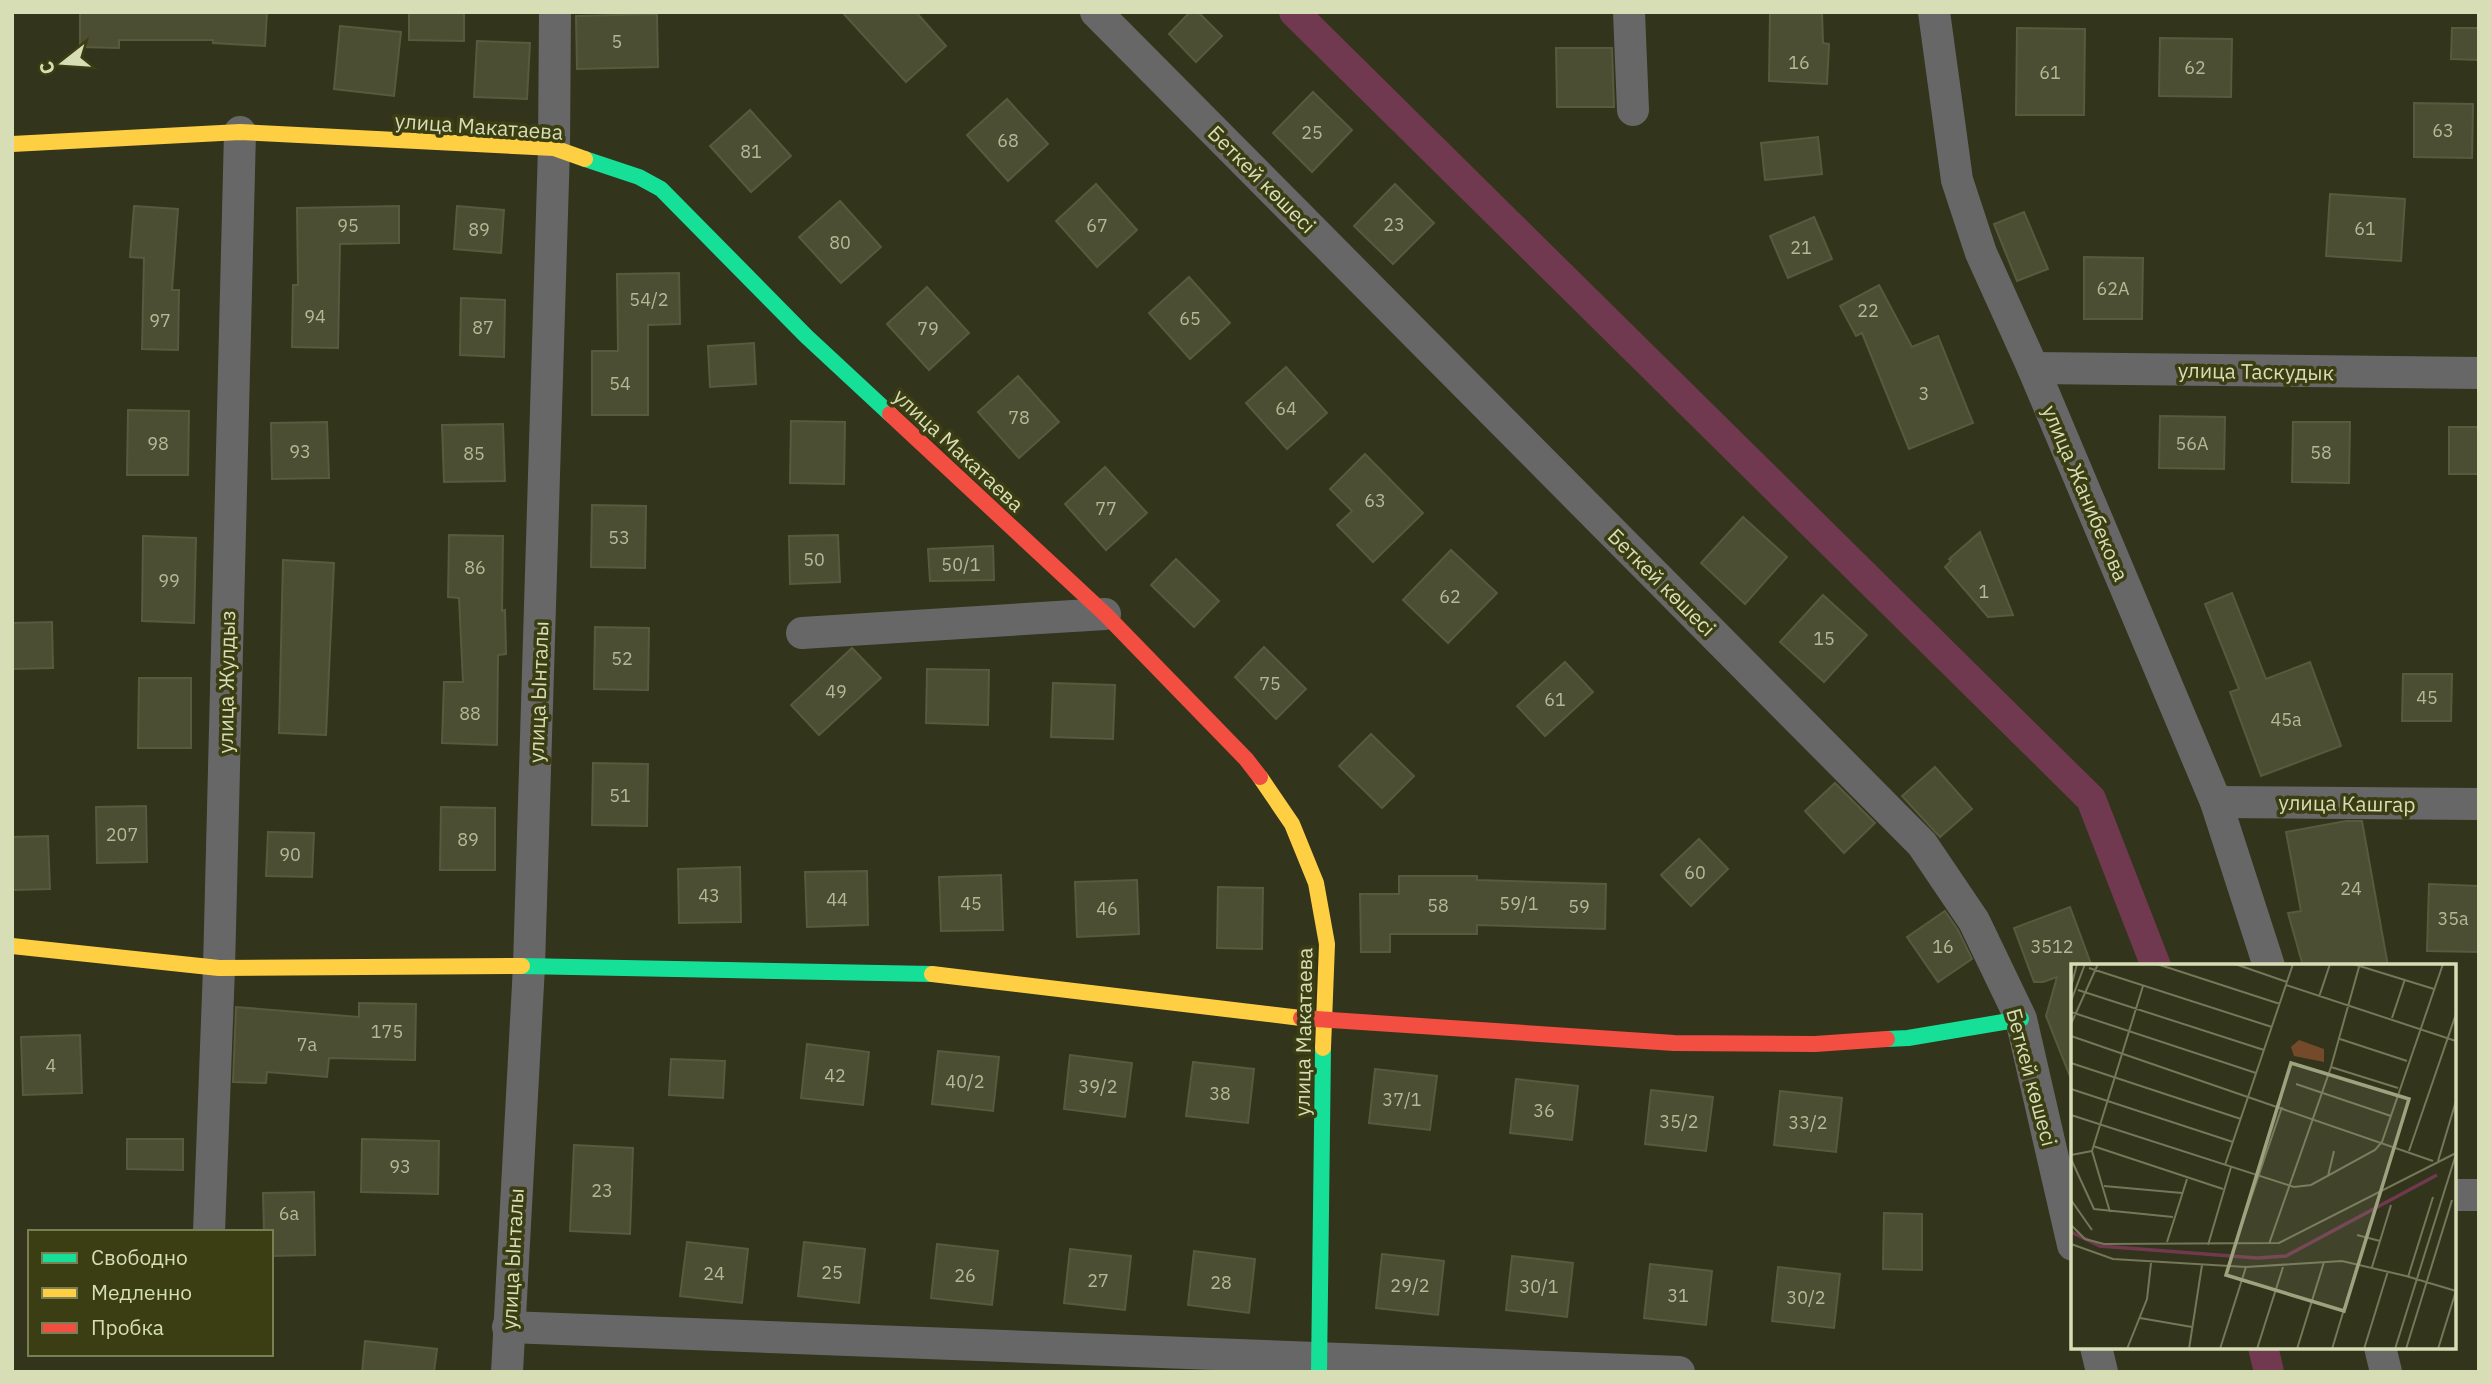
<svg xmlns="http://www.w3.org/2000/svg" width="2491" height="1384" font-family="'IBM Plex Sans',sans-serif">
<style>
.lines{fill:none;stroke-linecap:round;stroke-linejoin:round}
.canal{stroke:#71394f;stroke-width:30}
.building{fill:#4c4e34;stroke:#585a3e;stroke-width:2}
.street{stroke:#686768;stroke-width:32}
.fast{stroke:#16e098;stroke-width:16}
.slow{stroke:#ffcf43;stroke-width:16}
.jam{stroke:#f24e42;stroke-width:16}
.labels{text-anchor:middle;dominant-baseline:central;stroke-width:7;stroke-linejoin:round;paint-order:stroke}
.number-label{font-size:18px;fill:#b4b995}
.street-label{font-size:21px;fill:#d7ddb5;stroke:#3a3e12}
.inset-river{fill:none;stroke:#71394f;stroke-width:3.5}
.inset-road{fill:none;stroke:#747859;stroke-width:2}
.view{fill:#9da27f;fill-opacity:0.15;stroke:#9da27f;stroke-width:3.5}
.inset-edge{fill:none;stroke:#d7ddb5;stroke-width:3.5}
</style>
<rect width="100%" height="100%" fill="#32341c"/>
<g class="lines">
<g class="canal">
<path d="M1294,12L2091,799L2156,966"/>
<path d="M2263,1347L2269,1372"/>
</g>
</g>
<g class="building">
<path d="M80,12H267L265,46L213,43V40H119V48L80,47Z"/>
<path d="M409,12H464V41L409,40Z"/>
<path d="M842,12H916L946,46L906,82Z"/>
<path d="M1190,12H1198L1222,36L1196,62L1169,34Z"/>
<path d="M1770,12H1822L1823,43L1829,44L1827,84L1769,81Z"/>
<path d="M657,14L658,67L577,69L576,16Z"/>
<path d="M340,26L401,32L394,96L334,89Z"/>
<path d="M2017,28L2085,29L2084,115H2016Z"/>
<path d="M2452,28H2479V60L2451,59Z"/>
<path d="M2160,38L2232,39L2231,97L2159,96Z"/>
<path d="M477,41L530,43L527,99L474,97Z"/>
<path d="M1556,48H1612L1614,107H1557Z"/>
<path d="M1313,92L1352,130L1312,172L1273,133Z"/>
<path d="M1007,99L1048,144L1008,181L967,135Z"/>
<path d="M2414,103L2473,104L2472,158L2414,157Z"/>
<path d="M750,110L791,156L751,192L710,146Z"/>
<path d="M1818,137L1822,174L1765,180L1761,143Z"/>
<path d="M1096,184L1137,230L1097,267L1056,221Z"/>
<path d="M1395,184L1434,223L1393,264L1354,226Z"/>
<path d="M2330,194L2405,199L2401,261L2326,256Z"/>
<path d="M840,201L881,247L841,283L799,237Z"/>
<path d="M134,206L178,209L172,290H179L178,350L142,349L144,258L130,257Z"/>
<path d="M399,206V243L340,244L338,348L292,347L293,285H298L297,208Z"/>
<path d="M457,206L504,210L501,253L454,249Z"/>
<path d="M2024,212L2048,269L2017,281L1994,224Z"/>
<path d="M1814,217L1832,259L1788,278L1770,236Z"/>
<path d="M2084,257L2143,258L2142,319H2084Z"/>
<path d="M679,273L680,324L648,325V415H592V351H618L617,274Z"/>
<path d="M1189,277L1230,323L1190,359L1149,313Z"/>
<path d="M1879,285L1912,347L1938,336L1973,423L1909,449L1862,333L1856,336L1840,306Z"/>
<path d="M927,287L969,333L929,370L887,324Z"/>
<path d="M461,298L505,300L504,357L460,355Z"/>
<path d="M754,343L756,384L710,387L708,346Z"/>
<path d="M1286,367L1327,413L1287,449L1246,403Z"/>
<path d="M1018,376L1059,422L1019,458L978,412Z"/>
<path d="M128,410L189,411L188,475H127Z"/>
<path d="M2160,416L2225,417L2224,469L2159,468Z"/>
<path d="M791,421L845,422L844,484L790,483Z"/>
<path d="M327,422L329,478L272,479L271,423Z"/>
<path d="M2293,422H2350L2349,483L2292,482Z"/>
<path d="M503,424L505,481L444,482L442,425Z"/>
<rect x="2449" y="427" width="30" height="47"/>
<path d="M1365,454L1423,513L1373,562L1337,525L1352,511L1330,489Z"/>
<path d="M1105,467L1147,513L1106,550L1065,504Z"/>
<path d="M592,505L646,506L645,568L591,567Z"/>
<path d="M1743,517L1787,557L1745,604L1701,563Z"/>
<path d="M1980,532L2013,615L1988,617L1945,567L1951,561L1949,559Z"/>
<path d="M449,535L503,536L502,611L505,610L506,654L498,655L497,745L442,743L444,682H463L459,598L448,597Z"/>
<path d="M838,535L840,582L790,584L789,536Z"/>
<path d="M143,536L196,538L194,623L142,621Z"/>
<path d="M993,546L994,580L930,581L928,549Z"/>
<path d="M1451,550L1497,593L1448,643L1403,600Z"/>
<path d="M1176,559L1219,601L1194,627L1151,585Z"/>
<path d="M283,560L334,563L326,735L279,733Z"/>
<path d="M2232,593L2266,679L2310,662L2341,746L2261,776L2230,692L2239,689L2205,604Z"/>
<path d="M1823,595L1867,635L1824,682L1780,642Z"/>
<path d="M52,622L53,668L12,669V623Z"/>
<path d="M595,627L649,628L648,690L594,689Z"/>
<path d="M1264,647L1306,689L1276,719L1235,677Z"/>
<path d="M852,648L881,678L819,735L791,705Z"/>
<path d="M1565,662L1593,692L1545,736L1517,706Z"/>
<path d="M927,669L989,670L988,725L926,723Z"/>
<path d="M2403,674H2452L2451,721H2402Z"/>
<path d="M139,678H191V748H138Z"/>
<path d="M1053,683L1115,685L1113,739L1051,737Z"/>
<path d="M1371,734L1414,776L1382,808L1339,766Z"/>
<path d="M593,763L648,764L647,826L592,825Z"/>
<path d="M1935,767L1972,809L1940,837L1902,796Z"/>
<path d="M1835,783L1875,823L1844,853L1805,811Z"/>
<path d="M146,806L147,862L97,863L96,807Z"/>
<path d="M441,807L495,808V870H440Z"/>
<path d="M2346,821H2362L2388,966H2303L2288,913L2301,911L2286,832Z"/>
<path d="M268,832L314,833L312,877L266,876Z"/>
<path d="M48,836L50,889L12,890V837Z"/>
<path d="M1699,839L1728,869L1691,906L1661,875Z"/>
<path d="M740,867L741,922L679,923L678,869Z"/>
<path d="M867,871L868,925L807,927L805,872Z"/>
<path d="M1001,875L1003,930L941,931L939,877Z"/>
<path d="M1399,876H1477V880L1606,884L1605,929L1477,925V934H1390V952H1361L1360,894H1399Z"/>
<path d="M1137,880L1139,934L1077,937L1075,882Z"/>
<path d="M2429,884L2479,886V952L2427,951Z"/>
<path d="M1218,887L1263,888L1262,949L1217,948Z"/>
<path d="M2070,907L2091,964L2073,966V1079H2071L2046,1016L2057,977L2043,982H2034L2014,928Z"/>
<path d="M1945,911L1958,930L1972,959L1938,982L1907,937Z"/>
<path d="M359,1003L416,1004L415,1060L329,1058L327,1077L267,1072L266,1083L233,1082L236,1007L359,1017Z"/>
<path d="M80,1035L82,1093L23,1095L21,1037Z"/>
<path d="M807,1044L869,1052L863,1105L801,1098Z"/>
<path d="M938,1051L999,1057L993,1111L932,1104Z"/>
<path d="M1070,1055L1132,1063L1125,1117L1064,1109Z"/>
<path d="M671,1059L725,1061L723,1098L669,1095Z"/>
<path d="M1193,1062L1254,1069L1248,1123L1186,1116Z"/>
<path d="M1375,1069L1437,1076L1430,1130L1369,1123Z"/>
<path d="M1516,1079L1578,1086L1572,1140L1510,1133Z"/>
<path d="M1651,1090L1713,1097L1706,1151L1645,1144Z"/>
<path d="M1780,1091L1842,1098L1836,1152L1774,1145Z"/>
<path d="M127,1139H183V1170L127,1169Z"/>
<path d="M362,1139L439,1141L438,1194L361,1192Z"/>
<path d="M574,1145L633,1148L630,1234L570,1231Z"/>
<path d="M314,1192L315,1255L271,1256V1232H264L263,1193Z"/>
<path d="M1884,1213L1922,1214V1270L1883,1269Z"/>
<path d="M687,1242L748,1249L742,1303L680,1296Z"/>
<path d="M804,1242L865,1249L859,1303L798,1296Z"/>
<path d="M937,1244L998,1251L992,1305L931,1298Z"/>
<path d="M1070,1249L1131,1256L1125,1310L1064,1303Z"/>
<path d="M1194,1251L1255,1259L1249,1313L1188,1305Z"/>
<path d="M1382,1254L1444,1261L1438,1315L1376,1308Z"/>
<path d="M1512,1256L1573,1263L1567,1317L1506,1310Z"/>
<path d="M1650,1264L1712,1271L1706,1325L1644,1318Z"/>
<path d="M1778,1267L1840,1274L1834,1328L1772,1321Z"/>
<path d="M365,1341L437,1349L434,1372H362Z"/>
</g>
<g class="lines">
<g class="street">
<path d="M1096,12L1922,844L1974,921L2021,1019L2073,1245"/>
<path d="M1629,12L1633,110"/>
<path d="M1934,12L1957,180L1981,253L2033,368L2216,802L2269,966"/>
<path d="M2033,368L2479,373"/>
<path d="M802,633L1105,614"/>
<path d="M2216,802L2479,804"/>
<path d="M2454,1195H2479"/>
<path d="M209,1232L219,968L240,132"/>
<path d="M508,1327L1679,1372"/>
<path d="M2096,1347L2102,1372"/>
<path d="M2380,1347L2386,1372"/>
<path d="M507,1372L529,966L554,148L555,12"/>
</g>
<g class="fast">
<path d="M585,159L639,177L661,189L806,336L890,414"/>
<path d="M522,966L932,974"/>
<path d="M1887,1039L1908,1038L2021,1019"/>
<path d="M1319,1372L1323,1048"/>
</g>
<g class="slow">
<path d="M12,144L240,132L554,148L585,159"/>
<path d="M1260,777L1292,824L1316,883L1327,944L1323,1048"/>
<path d="M12,946L219,968L522,966"/>
<path d="M932,974L1301,1018"/>
</g>
<g class="jam">
<path d="M890,414L1105,614L1246,759L1260,777"/>
<path d="M1301,1018L1674,1043L1815,1044L1887,1039"/>
</g>
</g>
<g class="labels">
<g class="number-label">
<text x="617" y="41">5</text>
<text x="1799" y="62">16</text>
<text x="2195" y="67">62</text>
<text x="2050" y="72">61</text>
<text x="2443" y="130">63</text>
<text x="1312" y="132">25</text>
<text x="1008" y="140">68</text>
<text x="751" y="151">81</text>
<text x="1394" y="224">23</text>
<text x="348" y="225">95</text>
<text x="1097" y="225">67</text>
<text x="2365" y="228">61</text>
<text x="479" y="229">89</text>
<text x="840" y="242">80</text>
<text x="1801" y="247">21</text>
<text x="2113" y="288">62А</text>
<text x="649" y="299">54/2</text>
<text x="1868" y="310">22</text>
<text x="315" y="316">94</text>
<text x="1190" y="318">65</text>
<text x="160" y="320">97</text>
<text x="483" y="327">87</text>
<text x="928" y="328">79</text>
<text x="620" y="383">54</text>
<text x="1924" y="393">3</text>
<text x="1286" y="408">64</text>
<text x="1019" y="417">78</text>
<text x="158" y="443">98</text>
<text x="2192" y="443">56А</text>
<text x="300" y="451">93</text>
<text x="2321" y="452">58</text>
<text x="474" y="453">85</text>
<text x="1375" y="500">63</text>
<text x="1106" y="508">77</text>
<text x="619" y="537">53</text>
<text x="814" y="559">50</text>
<text x="961" y="564">50/1</text>
<text x="475" y="567">86</text>
<text x="169" y="580">99</text>
<text x="1984" y="591">1</text>
<text x="1450" y="596">62</text>
<text x="1824" y="638">15</text>
<text x="622" y="658">52</text>
<text x="1270" y="683">75</text>
<text x="836" y="691">49</text>
<text x="2427" y="697">45</text>
<text x="1555" y="699">61</text>
<text x="470" y="713">88</text>
<text x="2286" y="719">45а</text>
<text x="620" y="795">51</text>
<text x="122" y="834">207</text>
<text x="468" y="839">89</text>
<text x="290" y="854">90</text>
<text x="1695" y="872">60</text>
<text x="2351" y="888">24</text>
<text x="709" y="895">43</text>
<text x="837" y="899">44</text>
<text x="971" y="903">45</text>
<text x="1519" y="903">59/1</text>
<text x="1438" y="905">58</text>
<text x="1579" y="906">59</text>
<text x="1107" y="908">46</text>
<text x="2453" y="918">35а</text>
<text x="1943" y="946">16</text>
<text x="2052" y="946">3512</text>
<text x="387" y="1031">175</text>
<text x="307" y="1044">7а</text>
<text x="51" y="1065">4</text>
<text x="835" y="1075">42</text>
<text x="965" y="1081">40/2</text>
<text x="1098" y="1086">39/2</text>
<text x="1220" y="1093">38</text>
<text x="1402" y="1099">37/1</text>
<text x="1544" y="1110">36</text>
<text x="1679" y="1121">35/2</text>
<text x="1808" y="1122">33/2</text>
<text x="400" y="1166">93</text>
<text x="602" y="1190">23</text>
<text x="289" y="1213">6а</text>
<text x="832" y="1272">25</text>
<text x="714" y="1273">24</text>
<text x="965" y="1275">26</text>
<text x="1098" y="1280">27</text>
<text x="1221" y="1282">28</text>
<text x="1410" y="1285">29/2</text>
<text x="1539" y="1286">30/1</text>
<text x="1678" y="1295">31</text>
<text x="1806" y="1297">30/2</text>
</g>
<g class="street-label">
<text transform="translate(479 126) rotate(4)">улица Макатаева</text>
<text transform="translate(1262 179) rotate(45)">Беткей көшесі</text>
<text transform="translate(2256 371) rotate(1)">улица Таскудык</text>
<text transform="translate(959 450) rotate(43)">улица Макатаева</text>
<text transform="translate(2086 493) rotate(67)">улица Жанибекова</text>
<text transform="translate(1662 582) rotate(45)">Беткей көшесі</text>
<text transform="translate(226 682) rotate(-89)">улица Жулдыз</text>
<text transform="translate(538 692) rotate(-88)">улица Ынталы</text>
<text transform="translate(2347 803) rotate(1)">улица Кашгар</text>
<text transform="translate(1303 1032) rotate(-89)">улица Макатаева</text>
<text transform="translate(2032 1077) rotate(75)">Беткей көшесі</text>
<text transform="translate(512 1259) rotate(-87)">улица Ынталы</text>
</g>
</g>
<g transform="translate(2071 964)">
<rect width="385" height="385" fill="#32341c"/>
<path d="M228,76L253,85V98L223,92L220,83Z" fill="#744a2a"/>
<path class="inset-river" d="M0,268L29,282L186,294L215,292L366,211"/>
<path class="inset-road" d="M86,0L209,40M164,0L216,18M282,0L363,25M18,4L201,63M215,21L385,77M0,23L6,0M7,26L193,86M248,33L259,0M0,37L14,0M0,48L185,109M321,54L334,15M0,60L27,0M0,72L362,197M269,75L336,97M0,99L170,155M260,103L327,124M225,120L320,152M0,125L162,178M0,151L223,223L240,221L304,186L311,178L372,0M22,182L152,225M338,187L385,50M0,191L21,187M0,195L23,245L102,253M367,197L385,137M154,201L222,0M257,212L263,187M33,222L111,229M0,236L21,266M39,248L21,187L72,22M0,261L14,275L33,280L208,279L385,189M286,271L309,277M96,278L116,215M165,278L211,143M0,280L42,295L175,303L271,297L335,312L385,327L367,385M198,280L260,103L288,3M137,281L160,203M301,303L320,241M337,313L362,233M69,354L121,363M56,385L76,335L80,299M118,385L131,301M149,385L175,303M186,385L212,303M226,385L253,298M261,385L287,299M293,385L317,307M324,385L385,190M335,385L381,236"/>
<path class="view" d="M220,99L338,135L273,347L155,311Z"/>
<rect width="385" height="385" class="inset-edge"/>
</g>
<rect width="2491" height="1384" fill="none" stroke="#d7ddb5" stroke-width="28"/>
<rect x="28" y="1230" width="245" height="126" fill="#3a3e12" stroke="#797e53" stroke-width="2"/>
<rect x="42" y="1253" width="35" height="10" fill="#16e098" stroke="#797e53" stroke-width="2"/>
<text x="91" y="1265" font-size="21" fill="#d7ddb5">Свободно</text>
<rect x="42" y="1288" width="35" height="10" fill="#ffcf43" stroke="#797e53" stroke-width="2"/>
<text x="91" y="1300" font-size="21" fill="#d7ddb5">Медленно</text>
<rect x="42" y="1323" width="35" height="10" fill="#f24e42" stroke="#797e53" stroke-width="2"/>
<text x="91" y="1335" font-size="21" fill="#d7ddb5">Пробка</text>
<g transform="translate(63 63) rotate(253)" stroke="#3a3e12" stroke-width="5" paint-order="stroke">
<path d="M0-5L12 26L0 18L-12 26Z" fill="#d7ddb5"/>
<text y="-10" font-size="19" font-weight="bold" text-anchor="middle" fill="#d7ddb5">С</text>
</g>
</svg>
